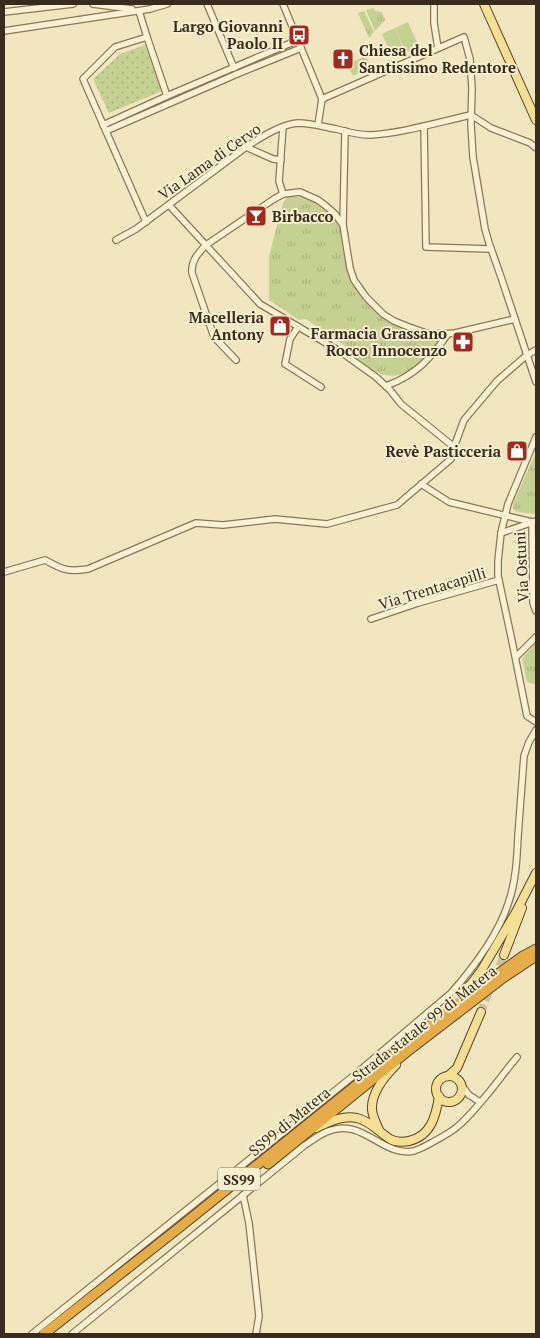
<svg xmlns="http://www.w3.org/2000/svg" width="540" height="1338" font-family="'PT Serif',serif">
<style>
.grass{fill:url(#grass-tufts)}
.park{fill:url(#park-dots)}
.garden{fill:#c5d093}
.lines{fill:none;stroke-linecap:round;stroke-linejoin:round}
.major-tunnel{stroke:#ccc19f;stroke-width:8;stroke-dasharray:8 4;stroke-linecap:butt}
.minor-casing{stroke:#8b7657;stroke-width:8}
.major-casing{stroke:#59432b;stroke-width:10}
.highway-casing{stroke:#59432b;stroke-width:11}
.minor{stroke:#fbf2d4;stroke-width:5.5}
.major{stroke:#f7df95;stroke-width:8}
.highway{stroke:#e7ac4a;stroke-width:9}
.labels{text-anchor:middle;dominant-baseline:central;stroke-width:4;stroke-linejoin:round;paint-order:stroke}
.shield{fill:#f8efd0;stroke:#736652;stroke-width:1}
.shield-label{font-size:14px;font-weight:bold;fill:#3a2c1c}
.poi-label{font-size:15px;font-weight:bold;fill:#3a2c1c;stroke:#f8efd0;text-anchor:end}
.street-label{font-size:15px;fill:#3a2c1c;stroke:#f8efd0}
</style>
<defs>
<pattern id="grass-tufts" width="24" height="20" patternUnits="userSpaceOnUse" patternTransform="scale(1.25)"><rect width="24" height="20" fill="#c5d093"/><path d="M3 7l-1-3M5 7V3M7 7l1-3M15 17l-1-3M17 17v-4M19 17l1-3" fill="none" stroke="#aab37e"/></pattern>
<pattern id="park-dots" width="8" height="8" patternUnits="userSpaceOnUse" patternTransform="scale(1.25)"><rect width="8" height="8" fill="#c5d093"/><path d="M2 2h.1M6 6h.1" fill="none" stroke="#aab37e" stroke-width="1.8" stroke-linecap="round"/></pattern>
</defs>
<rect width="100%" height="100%" fill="#f1e6c0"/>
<g class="grass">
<path d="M373,8L376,11L382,12L385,20L375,31L366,10Z"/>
<path d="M364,11L374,32L369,38L358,13Z"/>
<path d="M287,197C299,196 310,197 320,204C327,210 335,215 338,223C340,228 341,234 341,238C344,254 346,269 353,283C370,316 402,332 437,337L438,343C421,362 405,385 376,372C369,369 363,363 357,359L358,355L306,319L299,320L269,300V256L283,203Z"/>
<path d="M536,452V514L517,512L513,509V504Z"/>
<path d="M536,643V685L527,682L522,659L526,654Z"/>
</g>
<path class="park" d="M145,45L162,91L109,113L93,79L120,54Z"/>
<g class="garden">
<path d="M408,22L419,47L406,53L395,28Z"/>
<path d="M395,28L405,53L393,59L382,34Z"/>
<path d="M366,56L371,68L353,76L347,64Z"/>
</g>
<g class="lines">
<g class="major-tunnel">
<path d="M495,977L504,955"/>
<path d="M481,1012L490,988"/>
</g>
<g class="minor-casing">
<g id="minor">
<path d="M93,4L132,9"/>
<path d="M207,4L234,68"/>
<path d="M283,4L322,99L318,125"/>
<path d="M434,4V23L438,48"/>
<path d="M139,11L147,37L167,96"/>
<path d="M4,12L73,4"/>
<path d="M4,31L150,9L167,4"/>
<path d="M322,99L464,37L470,59L472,88L471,124L473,157L485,229L489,243L501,277L536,382"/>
<path d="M471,115L491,128L530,143L536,148"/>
<path d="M103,125L167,96L298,40"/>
<path d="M424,126L426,247L491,249"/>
<path d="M283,127L279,181L283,194"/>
<path d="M106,131L237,74L301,48"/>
<path d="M345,131L343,225L350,268L354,280L366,297L383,314L394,321L409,327L426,333L443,334L455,333L515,319"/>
<path d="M246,147L273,159L281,160"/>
<path d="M169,205L260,304L341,352L376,377L390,390L401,404L454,447"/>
<path d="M146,222L83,79L115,47L147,37"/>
<path d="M116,240L136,229L246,147C260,138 281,124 298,123C311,123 324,127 336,129C347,132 358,135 370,135C403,133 439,122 471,115"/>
<path d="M298,327L290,339L285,364L321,387"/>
<path d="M236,360L214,337L192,273C191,261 198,253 206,245L274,199L283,194L300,192L318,200L326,206L335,214L343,225"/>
<path d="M386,386C416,375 430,359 448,334"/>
<path d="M536,437L508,504L501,533L498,561V576L512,641L527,716L536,722"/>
<path d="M421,484L449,502L532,522"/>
<path d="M532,522L533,603L536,611"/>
<path d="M501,533L536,521"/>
<path d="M4,572L45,560C63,570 68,572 88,569L196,523L223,525L275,519L327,524L397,505L451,459L454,447L464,420L497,381L527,355L536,350"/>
<path d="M371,619L418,603L499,580"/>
<path d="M516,657L536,637"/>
<path d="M462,1086L469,1095L480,1102"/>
<path d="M243,1195L249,1223L259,1316L256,1334"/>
<path d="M32,1334L352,1077L451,993C474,967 497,937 508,904C516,882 517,858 518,836C520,809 522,782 524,756L529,742L536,730"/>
<path d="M72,1334L305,1145C313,1140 322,1132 332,1130C364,1120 383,1157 414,1151C420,1149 426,1146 431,1143C440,1138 450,1133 457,1127C479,1108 498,1080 517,1057"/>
</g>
</g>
<g class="major-casing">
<g id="major">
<path d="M484,4L536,120"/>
<path d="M504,955L522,908"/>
<path d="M442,1011L471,984L481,971L516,912L536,873"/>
<path d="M448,1076L457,1068L481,1012"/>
<circle cx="449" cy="1089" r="13"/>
<path d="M316,1128C329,1122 342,1115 357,1118C370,1121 379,1132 390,1139C395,1142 403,1142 409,1141C431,1136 436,1116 439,1096"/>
<path d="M379,1130C376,1122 371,1115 372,1106C373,1090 385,1076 396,1065"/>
</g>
</g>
<g class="highway-casing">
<g id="highway">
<path d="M268,1164L408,1051L503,978L536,956"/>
<path d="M44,1334L180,1227L462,1000L523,956L536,949"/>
</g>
</g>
<use href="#minor" class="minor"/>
<use href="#major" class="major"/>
<use href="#highway" class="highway"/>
</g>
<defs>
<g id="bus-square" transform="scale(1.125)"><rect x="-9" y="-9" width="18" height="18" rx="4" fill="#9e2a22" stroke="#f8efd0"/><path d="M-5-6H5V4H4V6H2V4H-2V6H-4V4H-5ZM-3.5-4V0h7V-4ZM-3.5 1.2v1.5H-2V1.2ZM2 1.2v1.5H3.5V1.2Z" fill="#fff"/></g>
<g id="church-square" transform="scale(1.125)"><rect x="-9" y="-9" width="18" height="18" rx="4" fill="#9e2a22" stroke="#f8efd0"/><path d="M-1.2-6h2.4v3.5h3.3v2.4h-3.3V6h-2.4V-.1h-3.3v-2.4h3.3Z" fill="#fff"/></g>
<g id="bar-square" transform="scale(1.125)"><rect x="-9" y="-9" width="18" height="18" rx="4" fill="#9e2a22" stroke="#f8efd0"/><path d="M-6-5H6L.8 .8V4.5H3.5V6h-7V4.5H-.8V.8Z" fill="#fff"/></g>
<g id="shop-square" transform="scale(1.125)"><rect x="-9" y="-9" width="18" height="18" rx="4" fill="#9e2a22" stroke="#f8efd0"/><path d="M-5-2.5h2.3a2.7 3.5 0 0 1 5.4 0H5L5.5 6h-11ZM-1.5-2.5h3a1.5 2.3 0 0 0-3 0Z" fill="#fff"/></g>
<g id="pharmacy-square" transform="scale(1.125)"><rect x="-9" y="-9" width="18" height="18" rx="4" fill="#9e2a22" stroke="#f8efd0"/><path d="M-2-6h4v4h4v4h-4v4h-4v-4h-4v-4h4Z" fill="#fff"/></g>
</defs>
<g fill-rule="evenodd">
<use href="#bus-square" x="299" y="35"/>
<use href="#church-square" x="343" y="59"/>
<use href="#bar-square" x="256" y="216"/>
<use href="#shop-square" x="280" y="326"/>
<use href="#pharmacy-square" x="463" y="342"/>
<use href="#shop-square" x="517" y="451"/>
</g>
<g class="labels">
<rect class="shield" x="218" y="1167.5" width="42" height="23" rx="4"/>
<g class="shield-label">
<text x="239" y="1179">SS99</text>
</g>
<g class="poi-label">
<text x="283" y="26">Largo Giovanni<tspan x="283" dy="17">Paolo II</tspan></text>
<text x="359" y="50" text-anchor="start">Chiesa del<tspan x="359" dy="17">Santissimo Redentore</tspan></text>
<text x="272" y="216" text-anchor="start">Birbacco</text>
<text x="264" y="317">Macelleria<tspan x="264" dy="17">Antony</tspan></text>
<text x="447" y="333">Farmacia Grassano<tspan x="447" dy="17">Rocco Innocenzo</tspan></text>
<text x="501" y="451">Revè Pasticceria</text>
</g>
<g class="street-label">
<text transform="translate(209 161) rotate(-35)">Via Lama di Cervo</text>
<text transform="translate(521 567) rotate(-93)">Via Ostuni</text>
<text transform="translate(432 588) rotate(-17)">Via Trentacapilli</text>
<text transform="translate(424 1023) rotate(-38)">Strada statale 99 di Matera</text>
<text transform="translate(289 1121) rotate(-39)">SS99 di Matera</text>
</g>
</g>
<rect width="540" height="1338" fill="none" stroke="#3a2c1c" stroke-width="10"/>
</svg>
